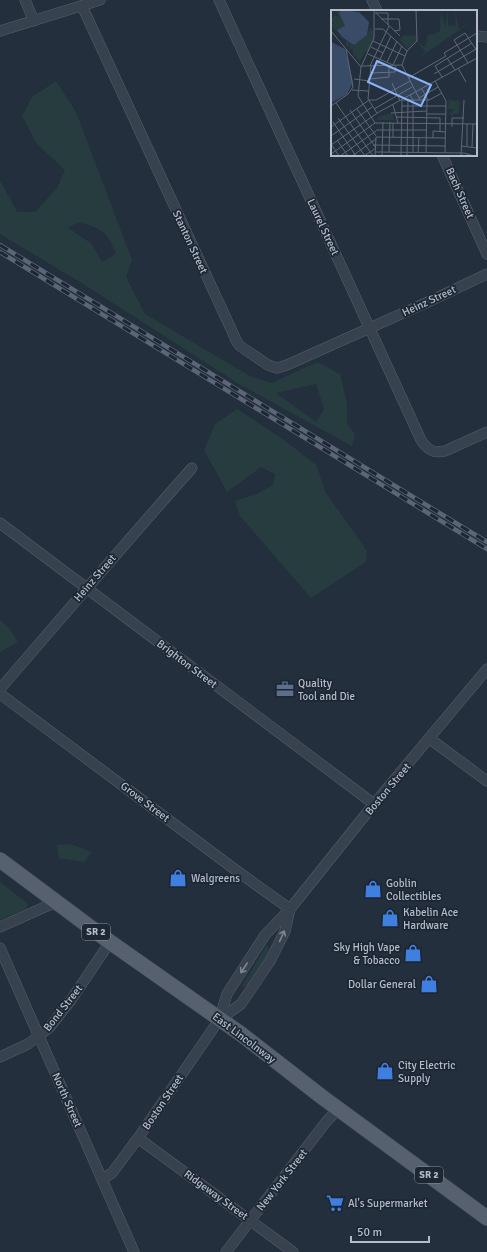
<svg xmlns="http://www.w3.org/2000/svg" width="487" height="1252" font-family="Signika,sans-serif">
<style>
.green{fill:#263c3f;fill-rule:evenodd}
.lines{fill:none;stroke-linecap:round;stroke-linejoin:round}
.street-casing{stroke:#565f6c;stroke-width:11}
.primary-casing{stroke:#414a57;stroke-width:16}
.street{stroke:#38414e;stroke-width:10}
.primary{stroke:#56606e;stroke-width:15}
.rail-casing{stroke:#5a6575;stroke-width:4.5}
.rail{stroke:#1d2633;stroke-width:3;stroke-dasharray:9;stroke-linecap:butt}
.oneway{stroke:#7c8592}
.labels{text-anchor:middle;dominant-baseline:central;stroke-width:3.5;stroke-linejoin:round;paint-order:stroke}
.shield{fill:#1d2633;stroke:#878f9c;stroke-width:1}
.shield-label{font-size:10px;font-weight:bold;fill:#b4bcc9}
.street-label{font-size:11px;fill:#b4bcc9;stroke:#1d2633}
.poi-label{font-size:11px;fill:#b4bcc9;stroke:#1d2633;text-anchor:start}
.inset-road{fill:none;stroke:#5e6776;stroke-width:1}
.view{fill:#8ab4f8;fill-opacity:0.15;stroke:#8ab4f8;stroke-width:2}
.inset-edge{fill:none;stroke:#b4bcc9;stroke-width:2}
</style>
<rect width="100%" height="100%" fill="#242f3e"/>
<g class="green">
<path d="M56,81L76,112L132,260L126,277L145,314L250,376L272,383L317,362L340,374L347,403V424L355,434L352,446L239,384L88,287L0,234V180L17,212H35L57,188L65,170L37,144L22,116L32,97ZM79,222C102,229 107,231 116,254L102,262L92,244L68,228ZM316,384L324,409L316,422L276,393Z"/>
<path d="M237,409L284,440L316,465L326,493L367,551L366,562L311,598L239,515L235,501L257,494L273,485L275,474L261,467L227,492L204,450L215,424Z"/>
<path d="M0,620L9,628L18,642L0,652Z"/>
<path d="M71,844L91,852L84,862L59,858L57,845Z"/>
<path d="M0,882L28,904L26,909L0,920Z"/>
<path d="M266,946L269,948L264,963L246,986L244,987L242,986Z"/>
</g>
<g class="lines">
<g class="street-casing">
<g id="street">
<path d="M25,0L34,21"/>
<path d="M219,0L421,440C427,449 433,454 445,451L487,432"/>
<path d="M372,0L377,11"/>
<path d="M82,6L237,342L240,346L268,365L277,368L287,365L430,301L487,274"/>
<path d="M0,31L100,0"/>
<path d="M476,36L487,37"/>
<path d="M442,155L487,254"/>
<path d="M0,523L374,804"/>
<path d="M0,689C64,615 127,541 192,468"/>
<path d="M0,694L237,871L290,909"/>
<path d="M430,739L487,781"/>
<path d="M0,927L56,902"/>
<path d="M0,948L134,1252"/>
<path d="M219,1020L241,1004L270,961L285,931L290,909"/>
<path d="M0,1057L28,1044L49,1028L71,1000L110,942"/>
<path d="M138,1138L293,1252"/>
<path d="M102,1179L112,1173L138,1138L208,1036L219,1020L227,994L265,935L290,909L374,804L487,669"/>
<path d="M226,1252L326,1122L338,1109"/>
</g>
</g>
<g class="primary-casing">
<path id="primary" d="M0,860L110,942L241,1034L322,1097L487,1218"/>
</g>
<use href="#street" class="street"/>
<use href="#primary" class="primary"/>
<g class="rail-casing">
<g id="rail">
<path d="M0,245L487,542"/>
<path d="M0,252L487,549"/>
</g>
</g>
<use href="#rail" class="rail"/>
</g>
<defs><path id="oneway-shaft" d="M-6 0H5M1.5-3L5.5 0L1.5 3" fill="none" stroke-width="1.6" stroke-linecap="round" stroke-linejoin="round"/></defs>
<g class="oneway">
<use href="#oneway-shaft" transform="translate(282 936) rotate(-66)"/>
<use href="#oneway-shaft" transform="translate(244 968) rotate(123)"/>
</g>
<defs>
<g id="office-bare" transform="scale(1.38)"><path d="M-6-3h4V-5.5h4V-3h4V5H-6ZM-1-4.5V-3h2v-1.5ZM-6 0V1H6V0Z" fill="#5c6f8a" stroke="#1d2633" stroke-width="2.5" paint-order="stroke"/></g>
<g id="shop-bare" transform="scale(1.38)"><path d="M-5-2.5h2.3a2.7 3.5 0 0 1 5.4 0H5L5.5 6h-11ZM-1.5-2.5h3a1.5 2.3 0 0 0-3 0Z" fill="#3f7fe0" stroke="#1d2633" stroke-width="2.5" paint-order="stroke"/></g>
<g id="supermarket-bare" transform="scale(1.38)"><path d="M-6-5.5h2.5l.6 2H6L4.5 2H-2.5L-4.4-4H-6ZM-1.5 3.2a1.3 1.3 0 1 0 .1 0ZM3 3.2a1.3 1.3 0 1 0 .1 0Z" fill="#3f7fe0" stroke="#1d2633" stroke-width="2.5" paint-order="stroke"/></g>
</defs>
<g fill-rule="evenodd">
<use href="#office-bare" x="285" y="689"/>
<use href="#shop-bare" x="178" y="878"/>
<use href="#shop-bare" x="373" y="889"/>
<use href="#shop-bare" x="390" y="918"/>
<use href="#shop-bare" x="413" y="953"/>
<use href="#shop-bare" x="429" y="984"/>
<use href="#shop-bare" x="385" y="1071"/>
<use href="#supermarket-bare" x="335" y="1203"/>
</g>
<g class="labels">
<g class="shield">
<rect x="82" y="924" width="28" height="16" rx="3"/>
<rect x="415" y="1167" width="28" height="16" rx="3"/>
</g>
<g class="shield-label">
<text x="96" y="932">SR 2</text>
<text x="429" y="1175">SR 2</text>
</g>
<g class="street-label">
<text transform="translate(460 193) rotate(66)">Bach Street</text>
<text transform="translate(323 227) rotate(65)">Laurel Street</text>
<text transform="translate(190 242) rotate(65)">Stanton Street</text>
<text transform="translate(429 301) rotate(-25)">Heinz Street</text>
<text transform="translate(95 578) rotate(-49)">Heinz Street</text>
<text transform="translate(187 664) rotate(37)">Brighton Street</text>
<text transform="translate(388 789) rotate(-50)">Boston Street</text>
<text transform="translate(145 802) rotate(37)">Grove Street</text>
<text transform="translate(63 1008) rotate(-52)">Bond Street</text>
<text transform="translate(244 1038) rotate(37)">East Lincolnway</text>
<text transform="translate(67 1100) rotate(66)">North Street</text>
<text transform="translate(163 1102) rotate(-56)">Boston Street</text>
<text transform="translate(282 1180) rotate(-52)">New York Street</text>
<text transform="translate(216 1195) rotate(36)">Ridgeway Street</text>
</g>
<g class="poi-label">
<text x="298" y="683">Quality<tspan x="298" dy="13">Tool and Die</tspan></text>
<text x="191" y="878">Walgreens</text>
<text x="386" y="883">Goblin<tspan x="386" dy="13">Collectibles</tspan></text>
<text x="403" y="912">Kabelin Ace<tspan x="403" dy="13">Hardware</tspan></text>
<text x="400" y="947" text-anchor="end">Sky High Vape<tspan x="400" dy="13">&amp; Tobacco</tspan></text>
<text x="416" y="984" text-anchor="end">Dollar General</text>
<text x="398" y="1065">City Electric<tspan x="398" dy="13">Supply</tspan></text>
<text x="348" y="1203">Al's Supermarket</text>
</g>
</g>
<g transform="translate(331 10)">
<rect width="146" height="146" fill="#242f3e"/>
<path d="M5,0H10L8,3L14,15L13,18L6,19V22L0,15L3,13L0,10L4,5L8,9ZM110,0L114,17L117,0V15L125,16L124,0L128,19L146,8L89,47L94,41L87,33L94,37L97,26L95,25L104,24L109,21ZM39,18L41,19L43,27L37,42H34L29,51L22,44V38L18,40L19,33L16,38L14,29L23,35L36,25ZM72,25L86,26L85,32L77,39L69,30ZM116,90L129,91L128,104H123L121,107L119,102L121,103L122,99H116L118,92ZM61,103L64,110H45L49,106Z" fill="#263c3f"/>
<path d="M10,0L28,2L38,12L36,25L23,35L11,27L6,20L14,16L8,3ZM0,32L14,39L22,72L16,84L0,93Z" fill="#394c67"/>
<path class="inset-road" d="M43,0V28L30,57L27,86L44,113M85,0L86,31L76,41L71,55L89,90M44,3H57V15M45,3L69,26M50,9H68L69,20L63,21M44,19H52L76,41M0,21L30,57M42,31L74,46M40,37L52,43M37,44L62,55M115,46L113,43L146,23M116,48L124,60M56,52L66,31M137,53L123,30L134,23L146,41M62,55L71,36M31,56L71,55M39,56L58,16M40,56L37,89L46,103M46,56L60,26M104,56L141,33M104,56L111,67M127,58L135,72M40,63L64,62L65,56M103,64L145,39M77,68L115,46M23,69L39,71M39,69L58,67V56M104,71L115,91L114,143M61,73L69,91M91,79L97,90M21,80L37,81M79,85L82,90V143M88,88L107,77M5,93L42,146M62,95L67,113M0,96L17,84L22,77L15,39M71,96H115M26,99L45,126M43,99L81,77M19,100L45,138L33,146M60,103L95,101M95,104H115M65,107L109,108V122M7,108L34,146M2,112L25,146M44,113L146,114M0,117L38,90H45L79,71M121,117V108H133M45,120H95M0,126L41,97M45,127L114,128M62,127V113M102,128V121L114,122M6,130L17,146M0,134L8,146M0,135L48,102L146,48M42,135L114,136M130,136L146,138M136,136V114M141,137L142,114M44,142L133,143L143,146M58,142L59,112M87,143L88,128M95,143L96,90M0,144L44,113M9,146L45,121M21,146L45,129M44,146L45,127M51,146L52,112M70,146L71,90H98L111,83M76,146L77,89M130,146L133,90"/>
<path class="view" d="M46,51L100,75L90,96L37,72Z"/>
<rect width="146" height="146" class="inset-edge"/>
</g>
<path d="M351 1236v6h78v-6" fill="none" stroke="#b4bcc9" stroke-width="2"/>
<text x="357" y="1236" font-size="12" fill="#b4bcc9" stroke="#1d2633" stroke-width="3" paint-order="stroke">50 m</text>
</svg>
